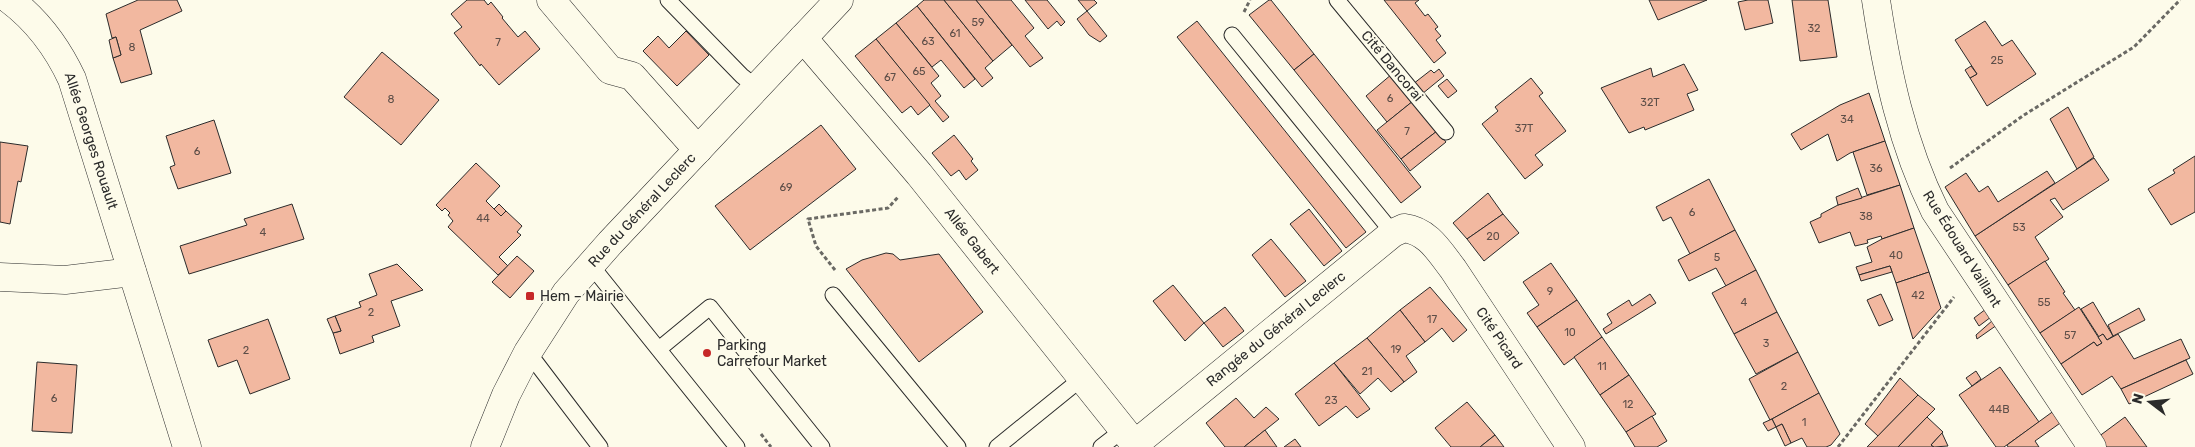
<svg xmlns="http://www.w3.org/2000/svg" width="2195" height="447" font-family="Rubik,sans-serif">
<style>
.building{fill:#f2b8a0;stroke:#2b2b2b}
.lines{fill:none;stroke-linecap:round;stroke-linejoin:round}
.lane-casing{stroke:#2b2b2b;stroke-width:17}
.street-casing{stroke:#2b2b2b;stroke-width:29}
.secondary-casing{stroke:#2b2b2b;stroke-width:29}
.path{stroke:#6a6964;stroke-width:3;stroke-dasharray:4 2.5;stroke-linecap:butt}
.lane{stroke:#fdfbea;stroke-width:15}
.street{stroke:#fdfbea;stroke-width:28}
.secondary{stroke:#fdfbea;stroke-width:28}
.poi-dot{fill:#c62828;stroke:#fdfbea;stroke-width:2}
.labels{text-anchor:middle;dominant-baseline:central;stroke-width:4;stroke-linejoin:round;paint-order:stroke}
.number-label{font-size:11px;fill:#5d4e48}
.street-label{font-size:14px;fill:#2b2b2b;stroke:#fdfbea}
.poi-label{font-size:14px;fill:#2b2b2b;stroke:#fdfbea;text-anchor:start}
</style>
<rect width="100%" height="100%" fill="#fdfbea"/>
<g class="building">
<path d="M138,0H177L182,11L140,30L152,74L121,83L113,58L121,55L116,37L112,38L106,14Z"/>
<path d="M467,0H484L488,5L491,2L503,17L502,18L518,37L525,31L540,49L499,85L481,64L480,66L454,33L462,27L451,14Z"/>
<path d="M924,0H944L993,61L985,68L993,78L982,87L917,6Z"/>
<path d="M944,0H976L1012,45L993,61Z"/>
<path d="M976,0H1011L1034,28L1025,36L1043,58L1030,67Z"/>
<path d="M1025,0H1047L1065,22L1061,26L1057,21L1048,29Z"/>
<path d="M1078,0H1094L1097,3L1087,11Z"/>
<path d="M1269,0H1271L1314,54L1294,70L1249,15Z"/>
<path d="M1384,0H1419L1415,3L1425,16L1428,14L1438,27L1435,29L1441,36L1436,40L1446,53L1434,63Z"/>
<path d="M1649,0H1707L1658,20Z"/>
<path d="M1748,0H1768L1773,23L1745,30L1738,2Z"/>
<path d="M1792,0H1828L1837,57L1800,61Z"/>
<path d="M917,6L975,79L964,88L941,60L932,67L896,23Z"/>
<path d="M1087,11L1107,36L1100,42L1089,35L1077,19Z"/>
<path d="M1197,21L1366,232L1346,248L1177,37Z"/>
<path d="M1985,21L2002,46L2012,40L2036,74L1987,106L1970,78L1977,74L1955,40Z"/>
<path d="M896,23L939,76L931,83L941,96L935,101L949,117L943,122L876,39Z"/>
<path d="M686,31L709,55L677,86L643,51L658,36L669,48Z"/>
<path d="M116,37L121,55L113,58L109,40Z"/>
<path d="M876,39L930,105L918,115L911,106L902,113L855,56Z"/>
<path d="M382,52L439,100L401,145L344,97Z"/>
<path d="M1314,54L1421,187L1401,203L1294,70Z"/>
<path d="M1684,64L1698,90L1687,94L1694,110L1645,130L1644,127L1629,133L1601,88L1651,68L1653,77Z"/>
<path d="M1971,66L1977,74L1970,78L1965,70Z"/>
<path d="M1439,69L1444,76L1422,94L1413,84L1431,70L1434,73Z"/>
<path d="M1392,74L1413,101L1387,122L1366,96Z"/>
<path d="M1531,78L1543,93L1539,96L1566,131L1535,155L1543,165L1525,179L1482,124L1498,111L1495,107Z"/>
<path d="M1447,79L1457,91L1448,98L1438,86Z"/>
<path d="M1869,93L1885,141L1850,153L1837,161L1828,134L1801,150L1791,134L1840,105Z"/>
<path d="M1413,101L1437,131L1401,159L1377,130Z"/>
<path d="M2068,107L2094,157L2077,169L2050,119Z"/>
<path d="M214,120L231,173L178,189L170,167L175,165L166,136Z"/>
<path d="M821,125L856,169L750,250L715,206Z"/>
<path d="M1437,131L1446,142L1410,171L1401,159Z"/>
<path d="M954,135L973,159L971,161L978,170L966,180L959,170L951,176L932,153Z"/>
<path d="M1885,141L1900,185L1867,195L1853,152Z"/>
<path d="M0,142L28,146L21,182L18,181L10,224L0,222Z"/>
<path d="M2195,156V212L2171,225L2148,189L2175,173L2173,170Z"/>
<path d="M2094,158L2109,180L2063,210L2055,198L2050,200L2063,217L2035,237L2049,259L2008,285L1975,236Z"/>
<path d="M476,163L500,186L486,201L501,216L506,211L522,226L517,232L521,235L499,257L508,266L498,275L448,227L453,221L448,215L450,213L445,208L442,211L436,205Z"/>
<path d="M2047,171L2055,183L1975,236L1945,187L1966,173L1979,192L1988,186L1998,202Z"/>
<path d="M1709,179L1735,230L1690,254L1671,217L1663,221L1656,207Z"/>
<path d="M1900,185L1914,228L1882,239L1881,236L1867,240L1868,243L1855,246L1850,232L1819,243L1810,222L1821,217V214L1838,205Z"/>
<path d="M1858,188L1862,198L1838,205L1836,197Z"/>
<path d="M1488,193L1503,214L1467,239L1453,223Z"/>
<path d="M292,204L304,239L189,274L180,246L247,225L244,219Z"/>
<path d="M499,204L506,211L501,216L494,209Z"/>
<path d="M1309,209L1342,251L1324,266L1290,224Z"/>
<path d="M1503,214L1519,233L1484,261L1467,239Z"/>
<path d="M1914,228L1929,272L1896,283L1890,266L1859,275L1856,267L1872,262L1867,247L1882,239Z"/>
<path d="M1735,230L1756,270L1726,286L1716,268L1689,281L1678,260Z"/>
<path d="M1271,239L1306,281L1285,297L1252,255Z"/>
<path d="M886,253L893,254L900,260L939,254L983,312L919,362L846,269L862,260Z"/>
<path d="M517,256L534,271L510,298L492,282Z"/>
<path d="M2045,261L2065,292L2063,293L2075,310L2040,333L2008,285Z"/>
<path d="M1551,263L1577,300L1537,327L1527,313L1539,305L1523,282Z"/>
<path d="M397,264L423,290L391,301L400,326L372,336L374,342L340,354L333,333L341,331L335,316L361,307L359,302L377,295L369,274Z"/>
<path d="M1890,266L1892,272L1861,281L1859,275Z"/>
<path d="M1756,270L1777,312L1734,334L1712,293Z"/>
<path d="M1929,272L1941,308L1913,339L1896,283Z"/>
<path d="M1173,285L1204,323L1185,341L1153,301Z"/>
<path d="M1430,287L1467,330L1453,342L1442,328L1425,342L1400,310Z"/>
<path d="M1650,294L1656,303L1606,334L1603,329L1612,323L1607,314L1629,300L1632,306Z"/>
<path d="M1881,294L1893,320L1879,326L1867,300Z"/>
<path d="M1577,300L1602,337L1564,365L1537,327Z"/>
<path d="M2093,302L2113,336L2107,340L2103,334L2099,337L2081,309Z"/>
<path d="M1225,307L1244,331L1223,347L1204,323Z"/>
<path d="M2079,307L2102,343L2097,346L2094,342L2061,364L2040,333Z"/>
<path d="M2139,308L2145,320L2113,336L2108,325Z"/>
<path d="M1986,309L1991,317L1979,326L1974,318Z"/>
<path d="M1400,310L1425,342L1406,356L1417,372L1404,382L1367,338Z"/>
<path d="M1777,312L1798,352L1756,374L1734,334Z"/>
<path d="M335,316L341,331L333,333L327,319Z"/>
<path d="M268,319L290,379L250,394L237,360L218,367L208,340Z"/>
<path d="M1993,320L1997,325L1977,339L1976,335Z"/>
<path d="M2103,334L2107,340L2118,334L2134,359L2181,339L2190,358L2121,389L2112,376L2082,395L2061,364L2094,342L2097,346L2102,343L2098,337Z"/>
<path d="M1602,337L1629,375L1600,395L1574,357Z"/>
<path d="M1367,338L1404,382L1391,392L1378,378L1360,394L1334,363Z"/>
<path d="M1798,352L1819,393L1770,420L1749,379Z"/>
<path d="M2186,360L2193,374L2129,404L2121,389Z"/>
<path d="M37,362L77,365L72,433L32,431Z"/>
<path d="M1334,363L1370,409L1357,418L1346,406L1319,426L1295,394Z"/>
<path d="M2000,367L2039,422L2004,447H1996L1959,395Z"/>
<path d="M1976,371L1981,379L1972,386L1966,378Z"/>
<path d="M1629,375L1656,414L1626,432L1600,395Z"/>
<path d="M1900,378L1918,395L1878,436L1865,424Z"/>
<path d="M1819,393L1840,434L1831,445L1826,447H1807L1802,438L1791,443L1782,424L1776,427L1772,419Z"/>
<path d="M1918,395L1935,409L1927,417L1898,447H1867Z"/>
<path d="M1236,398L1254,418L1266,407L1279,419L1244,447H1225L1206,423Z"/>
<path d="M1467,402L1495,435L1480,447H1451L1435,428Z"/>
<path d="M2055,410L2063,421L2035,441L2039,447H2008L2007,445Z"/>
<path d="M1652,416L1667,441L1657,447H1635L1626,432Z"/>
<path d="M1927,417L1943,432L1931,445L1934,447H1898Z"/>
<path d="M2125,417L2147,447H2105L2098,437Z"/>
<path d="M1772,419L1776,427L1768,431L1763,423Z"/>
<path d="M1782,424L1791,443L1785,446L1776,427Z"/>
<path d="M1265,430L1277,447H1244Z"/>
<path d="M1942,433L1948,446L1934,447L1931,445Z"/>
<path d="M1495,435L1504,447H1480Z"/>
<path d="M1295,439L1301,447H1284Z"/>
</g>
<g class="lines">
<g class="lane-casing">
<g id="lane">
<path d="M668,0L742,76L756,87"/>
<path d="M1337,0L1446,132"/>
<path d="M1232,35L1393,233"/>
<path d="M590,264L737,447"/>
<path d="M833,295L958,447"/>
<path d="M659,349L710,307L822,447"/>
<path d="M528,352L600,447"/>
<path d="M997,447L1081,379"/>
<path d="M1101,447L1123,430"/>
</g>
</g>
<g class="street-casing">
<g id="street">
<path d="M10,0C38,21 57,47 72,79L187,447"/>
<path d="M551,0L610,70L632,76L698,150"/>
<path d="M1876,0C1887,73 1902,144 1935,211L2092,447"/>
<path d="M803,38L919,174L1137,447"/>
<path d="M0,277L65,280L132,272"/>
<path d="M1135,444L1393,233L1404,228C1428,231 1439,251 1453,269L1571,447"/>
</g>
</g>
<g class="secondary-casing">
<path id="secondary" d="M485,447L506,395L528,352L566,293L610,243L839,0"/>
</g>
<g class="path">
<path d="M1244,12L1250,0"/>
<path d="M1950,168L2024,115L2134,47L2180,0"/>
<path d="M835,270L816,246L808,219L888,208L898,197"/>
<path d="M761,434L771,447"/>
<path d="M1838,447L1954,297"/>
</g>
<use href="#lane" class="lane"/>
<use href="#street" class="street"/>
<use href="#secondary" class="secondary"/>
</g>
<g class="poi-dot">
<rect x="525" y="291" width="10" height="10" rx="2.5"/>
<circle cx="707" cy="353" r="5"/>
</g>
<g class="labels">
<g class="number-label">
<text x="978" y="22">59</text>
<text x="1814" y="28">32</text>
<text x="955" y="33">61</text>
<text x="928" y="41">63</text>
<text x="498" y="42">7</text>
<text x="132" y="47">8</text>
<text x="1997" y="60">25</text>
<text x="919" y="71">65</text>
<text x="890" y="77">67</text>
<text x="1390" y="98">6</text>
<text x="391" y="99">8</text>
<text x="1650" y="102">32T</text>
<text x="1847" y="119">34</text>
<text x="1524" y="128">37T</text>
<text x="1407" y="131">7</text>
<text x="197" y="151">6</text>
<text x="1876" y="168">36</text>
<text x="786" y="187">69</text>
<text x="1692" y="212">6</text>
<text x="1866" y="216">38</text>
<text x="483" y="218">44</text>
<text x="2019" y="227">53</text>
<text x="263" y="232">4</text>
<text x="1493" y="236">20</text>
<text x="1896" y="255">40</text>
<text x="1717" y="257">5</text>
<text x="1550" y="291">9</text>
<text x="1918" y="295">42</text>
<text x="1744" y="302">4</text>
<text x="2044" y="302">55</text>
<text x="371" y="312">2</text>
<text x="1432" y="319">17</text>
<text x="1570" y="332">10</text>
<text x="2070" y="335">57</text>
<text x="1766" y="343">3</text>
<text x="1396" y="349">19</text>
<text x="246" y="350">2</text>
<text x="1602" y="366">11</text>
<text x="1367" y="371">21</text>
<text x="1784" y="386">2</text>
<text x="54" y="398">6</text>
<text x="1331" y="400">23</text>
<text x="1628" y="404">12</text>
<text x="1999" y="409">44B</text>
<text x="1804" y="422">1</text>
</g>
<g class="street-label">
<text transform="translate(1392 66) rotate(50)">Cité Dancorai</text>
<text transform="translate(91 141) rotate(72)">Allée Georges Rouault</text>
<text transform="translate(642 210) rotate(-47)">Rue du Général Leclerc</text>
<text transform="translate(972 241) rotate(52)">Allée Gabert</text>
<text transform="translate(1962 249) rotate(58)">Rue Édouard Vaillant</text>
<text transform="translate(1276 329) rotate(-39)">Rangée du Général Leclerc</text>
<text transform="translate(1499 338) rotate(56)">Cité Picard</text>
</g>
<g class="poi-label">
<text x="540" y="296">Hem – Mairie</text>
<text x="717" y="345">Parking<tspan x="717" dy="16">Carrefour Market</tspan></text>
</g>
</g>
<g transform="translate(2150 402) rotate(286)" stroke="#fdfbea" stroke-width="4" paint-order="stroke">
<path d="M0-4L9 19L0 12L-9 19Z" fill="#2b2b2b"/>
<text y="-8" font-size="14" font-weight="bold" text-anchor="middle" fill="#2b2b2b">N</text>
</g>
</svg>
